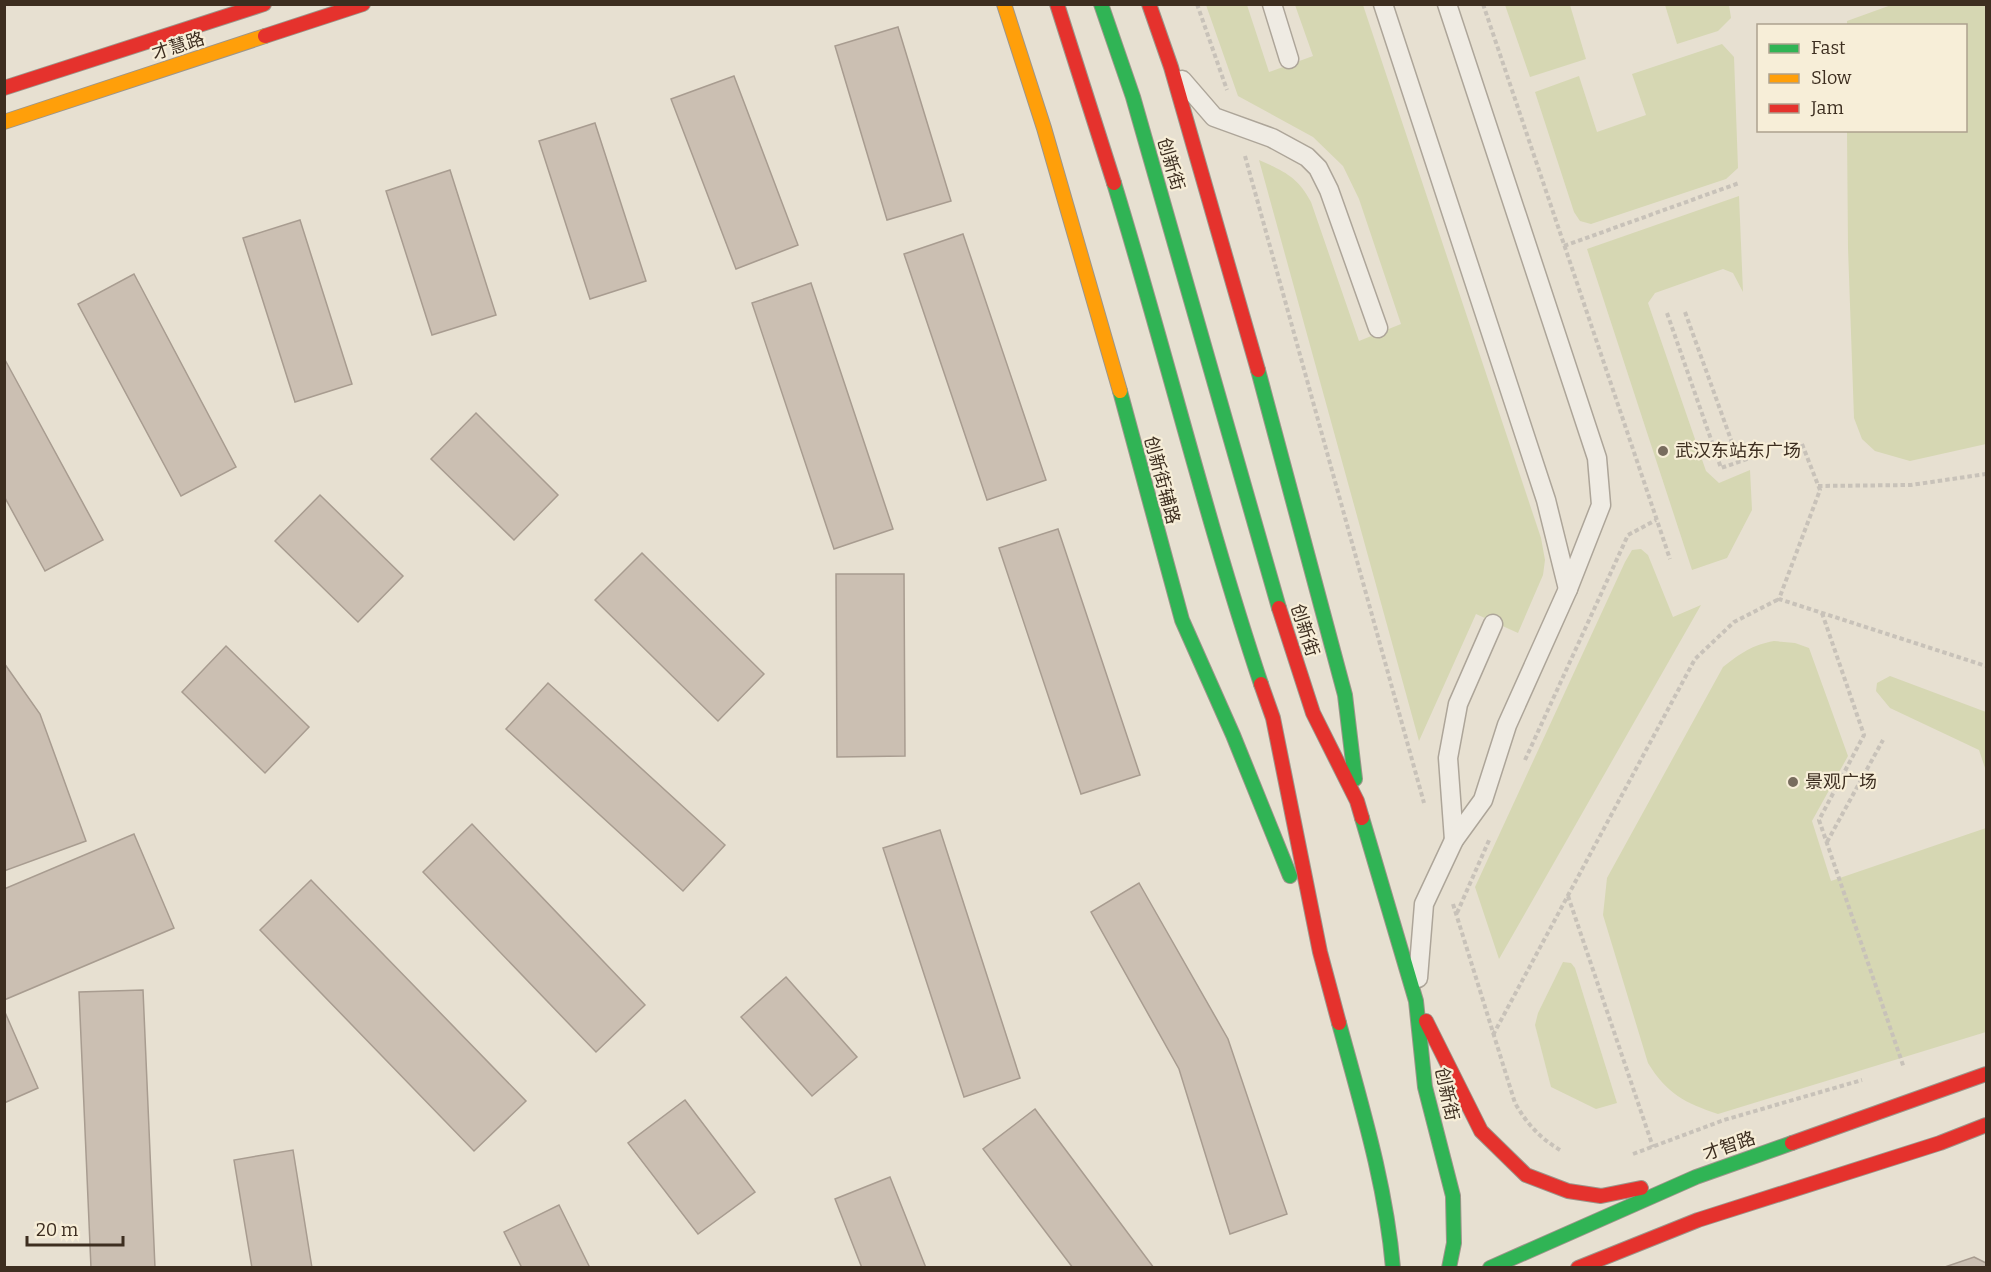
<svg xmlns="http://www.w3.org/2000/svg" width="1991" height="1272" font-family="Bitter,'Noto Sans SC',serif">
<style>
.green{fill:#d6d7b3}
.building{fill:#cbbfb2;stroke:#a89c90;stroke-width:1.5}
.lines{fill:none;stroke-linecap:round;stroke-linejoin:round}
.lane-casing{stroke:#ada599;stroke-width:21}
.fast-casing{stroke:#9c958a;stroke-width:16}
.slow-casing{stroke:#9c958a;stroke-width:16}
.jam-casing{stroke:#9c958a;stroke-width:16}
.path{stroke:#c8c2b9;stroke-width:4;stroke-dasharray:4.5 3;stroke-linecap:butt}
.lane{stroke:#efebe3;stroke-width:18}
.fast{stroke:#30b455;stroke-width:14}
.slow{stroke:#ff9f0a;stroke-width:14}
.jam{stroke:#e5322d;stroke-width:14}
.poi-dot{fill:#786c5e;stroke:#f7eed8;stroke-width:2}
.labels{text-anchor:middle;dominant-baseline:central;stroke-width:4.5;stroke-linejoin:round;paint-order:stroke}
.street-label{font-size:18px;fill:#3d2e20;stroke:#f7eed8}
.poi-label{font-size:18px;fill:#3d2e20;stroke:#f7eed8;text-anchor:start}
</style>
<rect width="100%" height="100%" fill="#e7e0d1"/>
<g class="green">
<path d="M1894,4L1986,5V444L1910,461L1875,451L1862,439L1854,418L1848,248L1847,131L1966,130V26L1847,25V21Z"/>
<path d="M1206,5H1247L1269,72L1313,56L1295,5H1363L1541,538L1545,560L1543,575L1518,633L1476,614L1419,741L1259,160C1284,171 1298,177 1311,202L1359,341L1401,324L1359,199L1343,166L1313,137L1238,96Z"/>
<path d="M1505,5H1570L1586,59L1530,77Z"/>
<path d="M1665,5H1729L1731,18L1718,31L1677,44Z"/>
<path d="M1722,44L1734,57L1738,168L1726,179L1591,224L1580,221L1574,212L1535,92L1579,76L1597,132L1646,115L1632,74Z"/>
<path d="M1739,196L1743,292L1733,273L1723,269L1655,293L1648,303L1706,471L1719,483L1750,470L1752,510L1727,558L1692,570L1587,249Z"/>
<path d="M1641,549L1648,555L1673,617L1701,605L1499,959L1475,887L1625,562L1632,550Z"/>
<path d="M1774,641L1795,643L1809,648L1848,756L1812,821L1831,881L1986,828V1032L1718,1114C1685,1103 1667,1094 1648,1063L1603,915L1607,878L1723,667C1741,653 1752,645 1774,641Z"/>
<path d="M1890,676L1986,712V771L1979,750L1890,708L1876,691L1877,683Z"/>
<path d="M1563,962L1571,963L1575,968L1617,1103L1596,1109L1551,1087L1535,1025L1538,1013Z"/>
</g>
<g class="building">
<path d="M898,27L951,201L887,220L835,46Z"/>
<path d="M734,76L798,245L736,269L671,99Z"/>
<path d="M595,123L646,281L590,299L539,141Z"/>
<path d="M450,170L496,315L432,335L386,191Z"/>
<path d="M300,220L352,384L295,402L243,238Z"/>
<path d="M963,234L1046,480L987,500L904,254Z"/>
<path d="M134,274L236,467L181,496L78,304Z"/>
<path d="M811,283L893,529L834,549L752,303Z"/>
<path d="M4,358L103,540L45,571L4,496Z"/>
<path d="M476,413L558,495L514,540L431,459Z"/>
<path d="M320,495L403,576L358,622L275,541Z"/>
<path d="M1058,529L1140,775L1081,794L999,548Z"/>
<path d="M642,553L764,674L718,721L595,600Z"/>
<path d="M836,574H904L905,756L837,757Z"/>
<path d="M226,646L309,727L265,773L182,692Z"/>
<path d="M4,663L40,714L86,841L4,871Z"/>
<path d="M548,683L725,845L683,891L506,729Z"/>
<path d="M472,824L645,1005L596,1052L423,872Z"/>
<path d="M940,830L1020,1078L964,1097L883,848Z"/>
<path d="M134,834L174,928L4,1000V889Z"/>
<path d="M311,880L526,1101L474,1151L260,930Z"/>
<path d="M1139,883L1228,1039L1287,1214L1230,1234L1179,1069L1091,912Z"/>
<path d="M786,977L857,1057L812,1096L741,1017Z"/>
<path d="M143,990L155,1268H91L79,992Z"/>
<path d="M4,1010L38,1088L4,1103Z"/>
<path d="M685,1100L755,1192L698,1234L628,1143Z"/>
<path d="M1035,1109L1154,1268H1073L983,1149Z"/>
<path d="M293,1150L312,1268H252L234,1160Z"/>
<path d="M890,1177L926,1268H862L835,1199Z"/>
<path d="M559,1205L590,1268H522L504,1232Z"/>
<path d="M1974,1257L1986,1263V1268H1942Z"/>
</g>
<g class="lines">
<g class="lane-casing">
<g id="lane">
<path d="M1272,4L1289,59"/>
<path d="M1383,4L1546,500L1568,589"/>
<path d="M1182,80L1214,117L1272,138L1307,157L1318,168L1329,190L1378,328"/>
<path d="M1454,840L1448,758L1458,704L1493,624"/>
<path d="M1418,978L1424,904L1454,840L1483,800L1507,725L1568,589L1601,505L1597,458L1447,4"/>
</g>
</g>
<g class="fast-casing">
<g id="fast">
<path d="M1101,4L1133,97L1279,608"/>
<path d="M1114,183C1165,349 1206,519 1261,684"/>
<path d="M1258,370L1345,695L1355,779"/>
<path d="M1120,391L1182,620L1233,735L1290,876"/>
<path d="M1362,818L1416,1001L1425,1087L1453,1196L1454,1243L1449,1268"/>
<path d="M1339,1023C1361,1104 1386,1185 1393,1268"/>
<path d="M1490,1268L1696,1177L1792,1143"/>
</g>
</g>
<g class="slow-casing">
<g id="slow">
<path d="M1004,4L1044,128L1120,391"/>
<path d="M4,122L265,36"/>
</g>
</g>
<g class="jam-casing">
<g id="jam">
<path d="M1057,4L1114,183"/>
<path d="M1149,4L1171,67L1258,370"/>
<path d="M265,36L363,4"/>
<path d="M4,88L264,4"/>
<path d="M1279,608L1313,713L1357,801L1362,818"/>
<path d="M1261,684L1273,718L1320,952L1339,1023"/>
<path d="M1426,1021L1481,1131L1526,1175L1568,1191L1601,1196L1641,1188"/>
<path d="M1792,1143L1986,1074"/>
<path d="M1578,1268L1698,1220L1940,1143L1986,1125"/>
</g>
</g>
<g class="path">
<path d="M1197,4L1227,90"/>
<path d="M1483,4L1670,559"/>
<path d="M1245,156L1424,803"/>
<path d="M1564,246L1739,183"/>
<path d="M1685,312L1739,462"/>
<path d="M1667,313L1721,468L1750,458"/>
<path d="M1802,444L1820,490L1779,599L1986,666"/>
<path d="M1818,486L1911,485L1986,474"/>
<path d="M1822,613L1864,735L1819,820L1904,1068"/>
<path d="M1525,760L1628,535L1656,520"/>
<path d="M1827,842L1883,740"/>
<path d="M1568,896L1653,1147"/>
<path d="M1453,904L1515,1103C1527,1124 1540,1138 1560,1150"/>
<path d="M1457,913L1490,838"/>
<path d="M1493,1035L1695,659L1734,622L1779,599"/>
<path d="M1633,1154L1724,1120L1862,1080"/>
</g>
<use href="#lane" class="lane"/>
<use href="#fast" class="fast"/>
<use href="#slow" class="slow"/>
<use href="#jam" class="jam"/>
</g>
<g class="poi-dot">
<circle cx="1663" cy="451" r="6"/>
<circle cx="1793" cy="782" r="6"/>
</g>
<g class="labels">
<g class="street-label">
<text transform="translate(178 46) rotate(-18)">才慧路</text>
<text transform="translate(1171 164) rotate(74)">创新街</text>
<text transform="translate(1162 480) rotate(75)">创新街辅路</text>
<text transform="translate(1305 630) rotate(72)">创新街</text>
<text transform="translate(1447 1094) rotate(78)">创新街</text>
<text transform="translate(1729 1146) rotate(-19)">才智路</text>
</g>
<g class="poi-label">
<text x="1675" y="451">武汉东站东广场</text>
<text x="1805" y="782">景观广场</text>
</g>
</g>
<rect width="1991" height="1272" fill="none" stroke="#3d2e20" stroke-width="12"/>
<rect x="1757" y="24" width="210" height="108" fill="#f7eed8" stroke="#ada18e" stroke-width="1.5"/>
<rect x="1769" y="44" width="30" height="9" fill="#30b455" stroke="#ada18e" stroke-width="1.5"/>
<text x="1811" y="54" font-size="18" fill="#3d2e20">Fast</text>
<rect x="1769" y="74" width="30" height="9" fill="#ff9f0a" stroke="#ada18e" stroke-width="1.5"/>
<text x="1811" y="84" font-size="18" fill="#3d2e20">Slow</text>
<rect x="1769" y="104" width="30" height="9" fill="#e5322d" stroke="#ada18e" stroke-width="1.5"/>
<text x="1811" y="114" font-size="18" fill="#3d2e20">Jam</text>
<path d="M27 1236v9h96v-9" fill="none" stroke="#3d2e20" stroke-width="3"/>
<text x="36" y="1236" font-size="18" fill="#3d2e20" stroke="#f7eed8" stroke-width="4.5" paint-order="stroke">20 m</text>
</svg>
